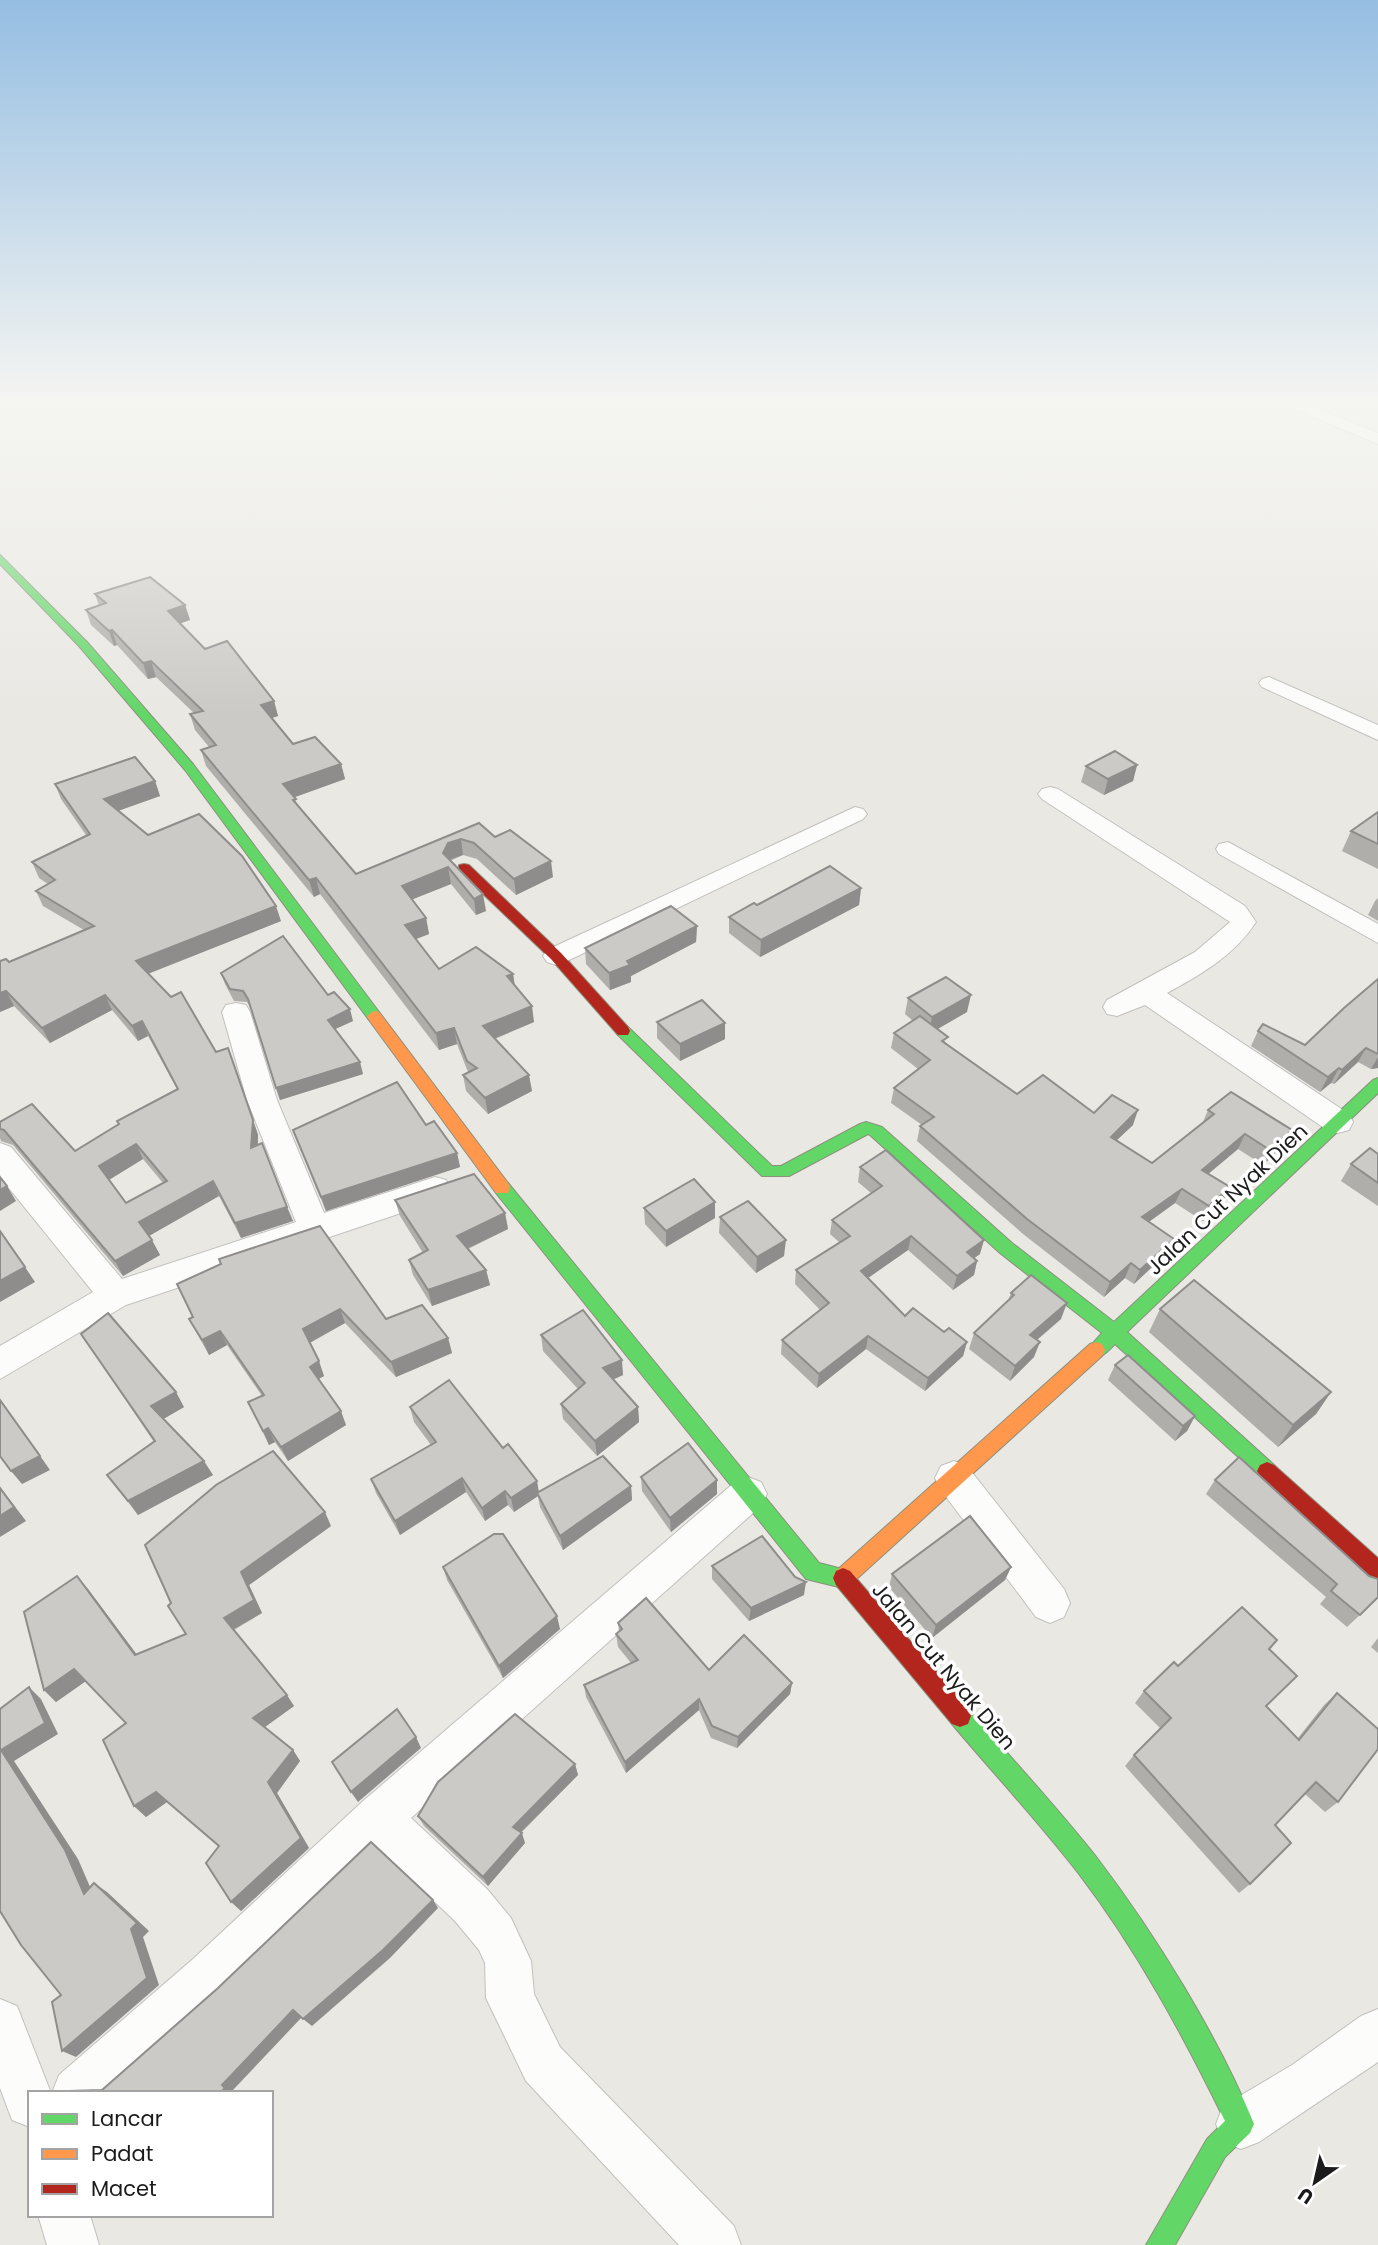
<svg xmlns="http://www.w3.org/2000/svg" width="1378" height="2245" font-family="Poppins,sans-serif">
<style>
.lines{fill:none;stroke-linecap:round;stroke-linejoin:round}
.street-casing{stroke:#c0c0be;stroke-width:2}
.fast-casing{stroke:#8c917d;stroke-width:2}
.slow-casing{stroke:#8c917d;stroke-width:2}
.jam-casing{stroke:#8c917d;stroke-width:2}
.street{fill:#fcfcfb;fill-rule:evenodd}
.fast{fill:#63d668;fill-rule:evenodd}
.slow{fill:#ff974d;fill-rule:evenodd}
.jam{fill:#b3261e;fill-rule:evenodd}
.wall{fill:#afaeaa;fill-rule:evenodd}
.shaded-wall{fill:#8f8d8b}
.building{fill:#cccac6;stroke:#8f8d8b;stroke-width:2;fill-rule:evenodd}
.labels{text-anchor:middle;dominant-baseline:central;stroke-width:7;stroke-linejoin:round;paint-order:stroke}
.near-street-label{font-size:21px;fill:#1b1b1b;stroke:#fff}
</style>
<rect width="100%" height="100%" fill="#e9e8e3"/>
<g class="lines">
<g class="street-casing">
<g id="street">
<path d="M1278,400H1297L1378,433V444L1280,403Z"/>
<path d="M1269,677L1378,725V740L1262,687L1259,683L1262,679Z"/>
<path d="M1050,787L1058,789L1245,906L1256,922C1235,955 1200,975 1167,993L1349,1114L1353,1122L1349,1130L1338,1133L1327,1130L1145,1005L1117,1016L1107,1014L1103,1007L1107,1000L1195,952L1230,922L1042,799L1038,794L1042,789Z"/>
<path d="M855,807L863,809L867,814L863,819L565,962L556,965L547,962L543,956L547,950Z"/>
<path d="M1228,842L1378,924V943L1219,854L1216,849L1219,844Z"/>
<path d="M236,1003L246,1005L250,1012L277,1100L324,1213L435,1177L446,1180L451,1189L446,1198L126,1305L0,1379V1346L93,1292L0,1177V1143L11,1147L122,1279L296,1222L247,1100L222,1012L226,1005Z"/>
<path d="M954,1461L967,1466L1064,1589L1070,1603L1064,1617L1050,1623L1036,1617L941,1490L935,1478L941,1466Z"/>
<path d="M748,1477L761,1482L767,1494L761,1506L411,1818L487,1889L511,1918L531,1961L534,1994L560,2047L734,2226L741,2245H679L526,2081L486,1998L485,1963L479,1950L455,1921L378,1848L227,1993L114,2093H52L59,2075L193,1959L362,1802L735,1482Z"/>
<path d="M0,1999L17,2006L51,2093H30V2127L12,2120L0,2088Z"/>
<path d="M1378,2009V2062L1259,2142L1241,2149L1223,2142L1216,2124L1223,2106L1292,2065L1361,2016Z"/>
<path d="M38,2215H90L99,2245H47Z"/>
</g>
</g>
<g class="fast-casing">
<g id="fast">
<path d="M0,555L87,642L193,764L379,1012L381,1016L379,1020H369L185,770L79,646L0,564Z"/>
<path d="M623,1026L628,1027L772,1166H781L860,1124L866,1122L882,1127L1012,1243L1114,1322L1373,1080L1378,1078V1093L1127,1332L1274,1465L1277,1471L1274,1477L1267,1480L1260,1477L1115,1344C1107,1352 1101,1360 1090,1356L1087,1350L1102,1333L1000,1253L870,1135L868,1134L789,1176H762L618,1035L616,1031L618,1027Z"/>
<path d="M502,1182L508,1183L819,1563L850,1571L853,1578L850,1585L843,1588L806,1579L496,1193L494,1188L496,1183Z"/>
<path d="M960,1705L968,1708C1011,1758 1056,1806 1097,1858C1155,1934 1218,2036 1254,2124L1250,2133L1225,2157L1175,2245H1146L1207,2139L1225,2121C1183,2035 1137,1950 1079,1874C1039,1822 994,1774 952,1724L949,1716L952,1708Z"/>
</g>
</g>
<g class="slow-casing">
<g id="slow">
<path d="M374,1011L379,1012L508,1183L510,1188L508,1193H496L369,1020L367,1016Z"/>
<path d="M1096,1342L1102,1344L1105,1350L1102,1356L850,1585L843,1588L836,1585L833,1578L836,1571L1090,1344Z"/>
</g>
</g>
<g class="jam-casing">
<g id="jam">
<path d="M464,864L469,865L561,953L628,1027L630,1031L628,1035H618L551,959L459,871V865Z"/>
<path d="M1267,1462L1274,1465L1378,1558V1579L1369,1577L1260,1477L1257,1471L1260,1465Z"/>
<path d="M843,1568L850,1571L968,1708L971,1716L968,1724L960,1727L952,1724L836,1585L833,1578L836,1571Z"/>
</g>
</g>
<use href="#street" class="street"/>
<use href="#fast" class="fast"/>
<use href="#slow" class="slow"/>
<use href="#jam" class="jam"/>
</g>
<g class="wall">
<path d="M95,594L185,605L190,620L180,623L205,649L274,701L278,716L272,718L293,744L341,764L345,779L294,797L298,806L356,874L479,823L495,837L553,877L516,895L477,859L463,855L450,861L486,911L476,915L451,884L412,899L426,918L429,934L416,939L439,969L513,974L515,985L534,1022L495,1039L532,1091L488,1114L466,1091L463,1075L468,1072L457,1044L439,1050L320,894L314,897L206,766L201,750L209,747L195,730L190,714L194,713L156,677L148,679L117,645L114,646L91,625L86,610L99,606Z"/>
<path d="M1137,765L1133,781L1104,795L1081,782L1086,766Z"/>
<path d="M155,781L160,796L118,811L148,835L281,921L148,974L216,1052L234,1063L258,1135V1145L287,1207L293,1221L241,1238L219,1196L149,1236L160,1255L123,1276L13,1145L1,1141L0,1138V1122L75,1151L119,1125L117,1121L177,1089L148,1036L138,1041L112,1010L50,1043L14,1006L0,1012L9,962L84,930L43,906L36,891L48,884L39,878L32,862L86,835L61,799L55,784ZM143,1159L163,1183L126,1203L109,1180Z"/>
<path d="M1378,812V869L1342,851L1351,831Z"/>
<path d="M861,888L859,905L760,957L729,933V917L757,905Z"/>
<path d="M1378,898V921L1368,915L1375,901Z"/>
<path d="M697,926L696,942L631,976V982L610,990L586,964L585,948Z"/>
<path d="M221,973L328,995L353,1021L335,1029L363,1074L280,1100L252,1010L247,1002L234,1001L225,984Z"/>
<path d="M1378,979V1068L1371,1069L1358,1062L1334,1084L1331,1083L1320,1092L1251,1046L1258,1031L1305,1045Z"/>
<path d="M908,998L967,1012L937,1029L946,1043L1017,1094L1094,1113L1133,1125L1117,1140L1152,1163L1203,1122L1208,1110L1292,1130L1284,1145L1263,1165L1238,1149L1208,1174L1223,1202L1203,1221L1175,1203L1149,1222L1167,1253L1134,1284L1125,1278L1104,1297L1023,1234L917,1141L920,1126L922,1125L891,1103L894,1088L918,1069L891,1048L894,1033L913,1021L905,1014Z"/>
<path d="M657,1022L725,1039L680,1061L657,1038Z"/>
<path d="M426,1125L457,1153L460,1167L326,1211L293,1130Z"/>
<path d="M1378,1154V1206L1341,1181L1351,1164Z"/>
<path d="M860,1167L980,1254L974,1258L977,1261L974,1275L953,1290L908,1250L868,1278L905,1316L967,1342L963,1356L925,1391L866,1349L817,1388L781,1354L782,1340L820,1310L795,1284L796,1270L839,1242L830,1234L832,1220L871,1193L858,1182Z"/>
<path d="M395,1200L505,1213L508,1229L468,1249L486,1270L490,1285L432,1306L413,1275L409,1260L423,1253L400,1216Z"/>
<path d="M644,1208L715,1218L666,1247L645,1224Z"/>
<path d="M720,1217L784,1256L756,1273L719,1233Z"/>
<path d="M221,1264L386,1319L448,1338L452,1353L396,1377L345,1323L310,1343L324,1376L318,1379L346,1425L288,1461L275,1442L269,1445L248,1402L262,1396L227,1345L209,1355L189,1319L193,1317Z"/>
<path d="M1011,1293L1061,1319L1037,1340L1034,1357L1010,1381L969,1349L974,1333L1008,1301Z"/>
<path d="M1160,1309L1331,1392L1316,1414L1278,1447L1149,1332Z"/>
<path d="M81,1334L184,1407L163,1419L213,1475L138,1515L107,1475L154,1442Z"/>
<path d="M541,1335L623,1375L613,1380L638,1407L639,1422L597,1456L563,1419L561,1404L578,1389L543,1351Z"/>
<path d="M1115,1365L1195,1416L1187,1431L1175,1441L1108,1380Z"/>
<path d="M410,1407L503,1448L537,1481L539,1492L631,1486L632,1500L563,1550L540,1507L538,1496L514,1512L508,1505L485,1521L466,1492L400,1535L376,1493L371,1479L431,1445L414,1422Z"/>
<path d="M641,1477L717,1494L671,1532L642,1491Z"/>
<path d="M1215,1480L1369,1576L1378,1598L1347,1627L1320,1604L1326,1597L1206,1494Z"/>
<path d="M331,1526L249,1585L262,1613L234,1630L294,1706L265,1727L293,1750L300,1761L277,1793L309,1848L241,1911L219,1846L167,1802L146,1817L134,1806L126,1723L86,1681L56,1702L44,1690L88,1589L137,1655L186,1634L168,1606Z"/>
<path d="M712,1566L804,1595L749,1621L712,1579Z"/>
<path d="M443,1567L560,1629L503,1678L447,1580Z"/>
<path d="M1011,1567L1005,1580L932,1638L889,1587L892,1574Z"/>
<path d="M618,1623L709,1670L792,1683L790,1694L737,1748L711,1738L699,1710L626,1773L586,1697L584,1685L631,1663L618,1647L616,1634L619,1632Z"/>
<path d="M1378,1638V1653L1371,1647Z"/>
<path d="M1270,1649L1266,1706L1298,1738L1324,1705L1337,1693L1338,1802L1325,1812L1305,1794L1275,1825L1250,1884L1239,1893L1125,1766L1134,1755L1160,1728L1135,1703L1144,1691L1178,1666Z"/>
<path d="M575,1764L578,1775L521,1833L525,1843L488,1886L424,1826L418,1816Z"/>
</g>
<g class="shaded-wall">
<path d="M185,605L190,620L173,626L168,611Z"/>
<path d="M112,630L117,645L114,646L109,631Z"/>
<path d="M151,661L156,677L148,679L143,663Z"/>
<path d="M274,701L278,716L265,720L261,705Z"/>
<path d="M341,764L345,779L287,800L283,784Z"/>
<path d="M1137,765L1133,781L1104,795L1108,779Z"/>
<path d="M155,781L160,796L109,814L104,799Z"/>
<path d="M461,839L463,855L451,859L447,868L448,867L451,884L406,902L402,886L443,853L448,843Z"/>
<path d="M551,861L553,877L516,895L514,879Z"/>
<path d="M316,878L320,894L314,897L309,880Z"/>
<path d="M861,888L859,905L760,957L761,940Z"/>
<path d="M483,894L486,911L476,915L474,899Z"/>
<path d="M276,906L281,921L142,976L136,961Z"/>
<path d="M426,918L429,934L408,942L405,925Z"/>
<path d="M697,926L696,942L631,976V982L610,990L609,973L627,961Z"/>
<path d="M513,974L515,990L507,976Z"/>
<path d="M6,991L14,1006L0,1012V993Z"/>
<path d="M105,995L112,1010L50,1043L42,1028Z"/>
<path d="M971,995L967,1012L929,1034L932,1017Z"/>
<path d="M532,1006L534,1022L486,1042L483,1026Z"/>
<path d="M350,1009L353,1021L331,1031L328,1020Z"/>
<path d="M142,1021L148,1036L138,1041L132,1026Z"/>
<path d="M725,1023V1039L680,1061V1044Z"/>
<path d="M454,1028L457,1044L439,1050L436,1033Z"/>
<path d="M1366,1048L1358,1062L1334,1084L1342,1070Z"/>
<path d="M1378,1057V1068L1371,1069Z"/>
<path d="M360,1062L363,1074L280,1100L276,1088Z"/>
<path d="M234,1063L258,1135L257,1163L251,1148Z"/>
<path d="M1339,1068L1331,1083L1320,1092L1328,1077Z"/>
<path d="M529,1075L532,1091L488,1114L485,1098Z"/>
<path d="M1138,1110L1133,1125L1105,1151L1111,1137Z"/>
<path d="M1292,1130L1284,1145L1263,1165L1270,1150Z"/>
<path d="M1245,1134L1238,1149L1195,1185L1202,1170Z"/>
<path d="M136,1144L143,1159L107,1181L99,1166Z"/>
<path d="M457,1153L460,1167L326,1211L321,1197Z"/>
<path d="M213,1181L219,1196L147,1237L139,1222Z"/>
<path d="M7,1186L16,1201L0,1211V1190Z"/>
<path d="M1230,1187L1223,1202L1203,1221L1209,1206Z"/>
<path d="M1182,1189L1175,1203L1136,1231L1142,1217Z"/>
<path d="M715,1202V1218L666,1247V1231Z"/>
<path d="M287,1207L293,1221L241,1238L235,1223Z"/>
<path d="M505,1213L508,1229L460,1252L457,1236Z"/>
<path d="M911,1236L908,1250L858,1285L861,1271Z"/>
<path d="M1174,1239L1167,1253L1134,1284L1140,1270Z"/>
<path d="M152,1240L160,1255L123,1276L115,1261Z"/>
<path d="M786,1240L784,1256L756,1273L757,1257Z"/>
<path d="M984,1240L980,1254L963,1266L967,1252Z"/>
<path d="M977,1261L974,1275L953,1290L957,1276Z"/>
<path d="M1131,1263L1125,1278L1104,1297L1110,1282Z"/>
<path d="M25,1267L35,1282L0,1302V1281Z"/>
<path d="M486,1270L490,1285L432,1306L428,1290Z"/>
<path d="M1067,1303L1061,1319L1025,1350L1030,1335Z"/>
<path d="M340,1309L345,1323L309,1343L303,1329Z"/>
<path d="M220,1331L227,1345L209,1355L202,1340Z"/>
<path d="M868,1336L866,1349L817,1388L819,1374Z"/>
<path d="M448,1338L452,1353L396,1377L391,1362Z"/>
<path d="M967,1342L963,1356L925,1391L928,1378Z"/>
<path d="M1040,1342L1034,1357L1010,1381L1015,1366Z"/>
<path d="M622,1360L623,1375L604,1383L603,1368Z"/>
<path d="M319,1361L324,1376L315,1381L310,1367Z"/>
<path d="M176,1392L184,1407L160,1421L151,1406Z"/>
<path d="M1331,1392L1316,1414L1278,1447L1293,1425Z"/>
<path d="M0,1399L50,1470L22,1484L11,1471Z"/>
<path d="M638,1407L639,1422L597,1456L595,1441Z"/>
<path d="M341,1411L346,1425L288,1461L281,1447Z"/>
<path d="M1195,1416L1187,1431L1175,1441L1183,1426Z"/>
<path d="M268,1428L275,1442L269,1445L263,1431Z"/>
<path d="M204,1461L213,1475L138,1515L128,1501Z"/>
<path d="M462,1478L466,1492L400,1535L395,1521Z"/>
<path d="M717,1480V1494L671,1532L670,1518Z"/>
<path d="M537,1481L539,1495L537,1493L538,1496L514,1512L511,1498Z"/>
<path d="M631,1486L632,1500L563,1550L560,1536Z"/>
<path d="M0,1487L26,1521L0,1537Z"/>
<path d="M505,1491L508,1505L485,1521L482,1508Z"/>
<path d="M325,1512L331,1526L249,1585L262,1613L232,1630L224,1618L241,1572Z"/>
<path d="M1011,1567L1005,1580L932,1638L936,1625Z"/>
<path d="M77,1576L88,1589L146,1667L135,1655Z"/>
<path d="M806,1582L804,1595L749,1621L751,1608Z"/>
<path d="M557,1616L560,1629L503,1678L499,1666Z"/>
<path d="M74,1669L86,1681L56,1702L44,1690Z"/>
<path d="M792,1683L790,1694L737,1748L738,1737Z"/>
<path d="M29,1687L41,1699L58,1734L14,1761L78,1859L97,1903L84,1894L1,1750Z"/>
<path d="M287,1695L294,1706L262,1729L253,1718Z"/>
<path d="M699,1699V1710L626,1773L625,1762Z"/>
<path d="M416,1737L421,1748L358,1802L351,1792Z"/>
<path d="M293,1750L300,1761L277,1793L309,1848L241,1911L231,1902L268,1782Z"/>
<path d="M575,1764L578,1775L517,1836L513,1827Z"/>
<path d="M156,1792L167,1802L146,1817L134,1806Z"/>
<path d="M522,1833L525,1843L488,1886L483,1877Z"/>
<path d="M94,1883L107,1892L149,1931L143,1937L159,1985L76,2057L62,2051Z"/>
<path d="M433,1900L438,1908L390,1958L312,2026L303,2019Z"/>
<path d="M293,2010L302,2017L233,2090L235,2093H220L222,2085Z"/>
</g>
<g class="building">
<path d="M150,577L185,605L168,611L205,649L227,641L274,701L261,705L293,744L315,737L341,764L283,784L296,799L293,800L356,874L479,823L495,837L510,830L551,861L514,879L474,843L461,839L448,843L443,853L483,894L474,899L448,867L402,886L426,918L405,925L439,969L476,947L513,974L507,976L532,1006L483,1026L529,1075L485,1098L463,1075L477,1068L467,1061L454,1028L436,1033L316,878L309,880L201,750L216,745L190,714L203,711L151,661L143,663L112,630L109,631L86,610L106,603L95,594Z"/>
<path d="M1115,751L1137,765L1108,779L1086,766Z"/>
<path d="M135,757L155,781L104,799L148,835L199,814L242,856L276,906L136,961L171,997L181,992L216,1052L228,1048L253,1120L251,1148L262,1143L287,1207L235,1223L213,1181L139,1222L152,1240L115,1261L4,1130L0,1129V1122L32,1104L75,1151L119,1124L117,1121L178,1089L142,1021L132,1026L105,995L42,1028L6,991L0,993V961L6,959L9,962L94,926L36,891L55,880L32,862L90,834L55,784ZM136,1144L167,1181L126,1203L99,1166Z"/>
<path d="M1378,812V844L1351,831Z"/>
<path d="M830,866L861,888L761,940L729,917L754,903L757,905Z"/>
<path d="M671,906L697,926L627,961L630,965L609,973L585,948Z"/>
<path d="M283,936L328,995L334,992L350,1009L328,1020L360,1062L276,1088L248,999L243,991L230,989L221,973Z"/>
<path d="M946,977L971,995L932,1017L908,998Z"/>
<path d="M1378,979V1054L1366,1048L1342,1070L1339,1068L1328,1077L1258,1031L1263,1024L1305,1045L1344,1008Z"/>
<path d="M702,1000L725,1023L680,1044L657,1022Z"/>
<path d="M920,1016L948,1037L942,1041L1017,1094L1043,1075L1094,1113L1112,1095L1138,1110L1111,1137L1152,1163L1214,1114L1208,1110L1231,1092L1292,1130L1270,1150L1245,1134L1202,1170L1230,1187L1209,1206L1182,1189L1142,1217L1174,1239L1140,1270L1131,1263L1110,1282L1027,1219L920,1126L934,1117L894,1088L930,1060L894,1033Z"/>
<path d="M397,1082L426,1125L434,1121L457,1153L321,1197L293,1130Z"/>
<path d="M1370,1148L1378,1154V1183L1351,1164Z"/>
<path d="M886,1150L984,1240L967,1252L977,1261L957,1276L911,1236L861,1271L905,1316L913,1308L944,1332L949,1328L967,1342L928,1378L868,1336L819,1374L782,1340L829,1303L796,1270L850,1236L832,1220L882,1186L860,1167Z"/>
<path d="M474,1174L505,1213L457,1236L486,1270L428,1290L409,1260L428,1250L395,1200Z"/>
<path d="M0,1177L7,1186L0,1190Z"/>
<path d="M694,1179L715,1202L666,1231L644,1208Z"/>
<path d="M748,1201L786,1240L757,1257L720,1217Z"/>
<path d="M320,1226L386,1319L422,1305L448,1338L391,1362L340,1309L303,1329L319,1361L310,1367L341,1411L281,1447L268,1428L263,1431L248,1402L264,1395L220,1331L202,1340L189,1319L193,1317L177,1284L221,1264L219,1259Z"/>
<path d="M0,1231L25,1267L0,1281Z"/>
<path d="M1031,1275L1067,1303L1030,1335L1040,1342L1015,1366L974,1333L1014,1295L1011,1293Z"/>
<path d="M1194,1280L1331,1392L1293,1425L1160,1309Z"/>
<path d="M583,1310L622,1360L603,1368L638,1407L595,1441L561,1404L585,1383L541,1335Z"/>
<path d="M108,1313L176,1392L151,1406L204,1461L128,1501L107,1475L155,1441L81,1334Z"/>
<path d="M1128,1355L1195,1416L1183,1426L1115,1365Z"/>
<path d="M449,1380L503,1448L508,1444L537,1481L511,1498L505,1491L482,1508L462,1478L395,1521L371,1479L436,1442L410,1407Z"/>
<path d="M0,1400L40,1456L11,1471L0,1456Z"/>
<path d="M688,1443L717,1480L670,1518L641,1477Z"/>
<path d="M273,1451L325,1512L241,1572L254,1600L224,1618L287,1695L253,1718L293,1750L268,1782L301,1838L231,1902L206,1863L219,1846L156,1792L134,1806L103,1740L126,1723L74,1669L44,1690L24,1612L77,1576L135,1655L186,1634L168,1606L171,1603L145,1545L216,1485Z"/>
<path d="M603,1456L631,1486L560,1536L537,1493Z"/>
<path d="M1239,1457L1369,1576L1378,1579V1597L1360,1615L1331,1591L1337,1584L1215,1480Z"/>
<path d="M0,1488L14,1507L0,1516Z"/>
<path d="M970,1516L1011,1567L936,1625L892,1574Z"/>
<path d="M494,1534H503L557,1616L499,1666L443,1567Z"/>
<path d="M762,1536L795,1577L806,1582L751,1608L712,1566Z"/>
<path d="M646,1598L709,1670L744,1635L792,1683L738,1737L712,1726L699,1699L625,1762L584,1685L638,1660L616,1634L622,1629L618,1623Z"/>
<path d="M1242,1607L1277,1640L1269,1649L1297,1676L1266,1706L1299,1740L1337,1693L1378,1729V1749L1338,1802L1316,1782L1275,1825L1291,1843L1250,1884L1134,1755L1171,1718L1144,1691L1174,1662L1178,1666Z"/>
<path d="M29,1687L45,1723L1,1750L65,1850L84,1894L94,1883L137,1923L131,1929L147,1978L62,2051L52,2002L61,1995L21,1945L0,1911V1709Z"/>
<path d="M397,1709L416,1737L351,1792L332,1762Z"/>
<path d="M515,1714L575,1764L513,1827L522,1833L483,1877L418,1816L438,1782Z"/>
<path d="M371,1842L433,1900L383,1950L303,2019L293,2010L222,2085L225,2088L220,2093H71L70,2091L102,2090L218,1988Z"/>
</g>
<linearGradient id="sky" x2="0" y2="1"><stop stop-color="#95bee2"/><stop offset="0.56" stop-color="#f5f5f2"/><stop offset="1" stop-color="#f5f5f2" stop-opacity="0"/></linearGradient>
<rect width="1378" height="714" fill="url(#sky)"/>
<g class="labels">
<g class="near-street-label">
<text transform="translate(1227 1199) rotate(-43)">Jalan Cut Nyak Dien</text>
<text transform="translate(944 1666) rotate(50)">Jalan Cut Nyak Dien</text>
</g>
</g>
<rect x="28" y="2091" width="245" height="126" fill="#ffffff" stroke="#a4a4a4" stroke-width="2"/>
<rect x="42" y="2114" width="35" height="10" fill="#63d668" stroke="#a4a4a4" stroke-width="2"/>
<text x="91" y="2126" font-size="21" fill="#1b1b1b">Lancar</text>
<rect x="42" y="2149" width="35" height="10" fill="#ff974d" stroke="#a4a4a4" stroke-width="2"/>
<text x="91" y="2161" font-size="21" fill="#1b1b1b">Padat</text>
<rect x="42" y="2184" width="35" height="10" fill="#b3261e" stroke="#a4a4a4" stroke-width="2"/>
<text x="91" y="2196" font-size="21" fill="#1b1b1b">Macet</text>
<g transform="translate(1315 2182) rotate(214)" stroke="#ffffff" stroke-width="5" paint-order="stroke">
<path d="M0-5L12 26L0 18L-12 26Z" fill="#1b1b1b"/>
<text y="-10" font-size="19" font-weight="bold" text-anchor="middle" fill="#1b1b1b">U</text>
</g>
</svg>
